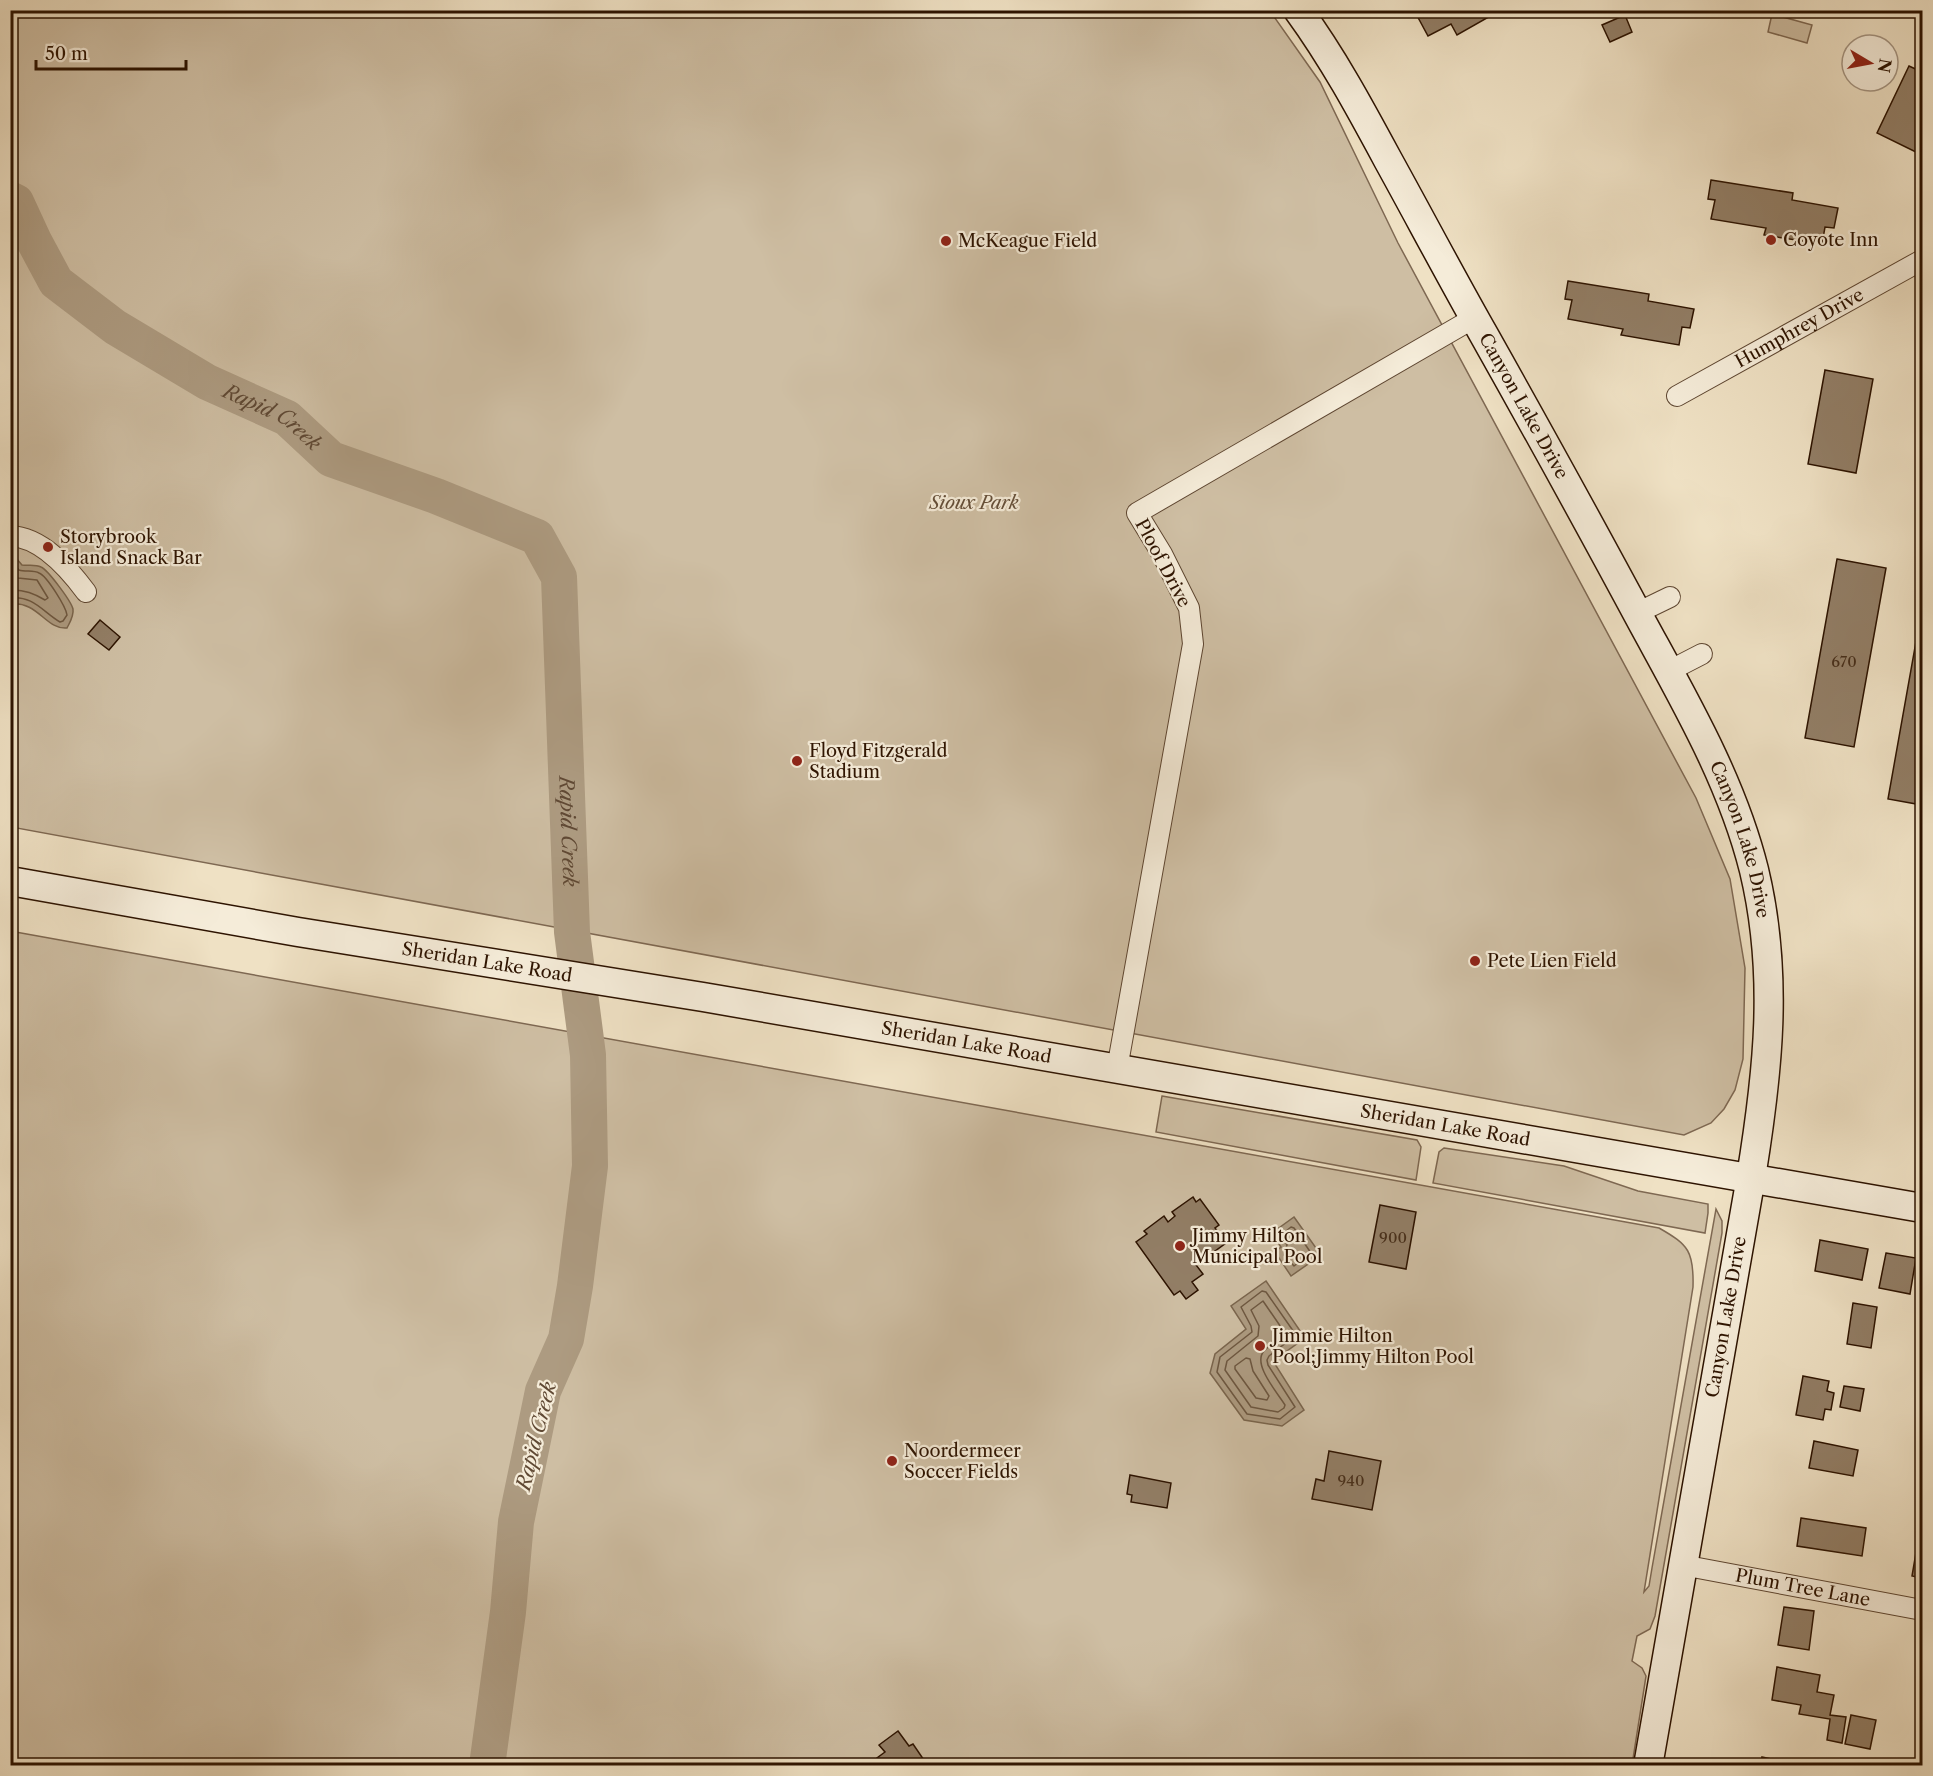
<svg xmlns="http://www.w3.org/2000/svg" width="1933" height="1776" font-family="'Libre Caslon Text',serif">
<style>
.green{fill:#cebea3;stroke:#7e6852;stroke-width:1.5}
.water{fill:#ad9b81;stroke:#7a654d;stroke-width:1.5}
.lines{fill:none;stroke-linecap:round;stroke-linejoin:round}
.shore{stroke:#6d5740;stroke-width:1.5}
.river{stroke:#ad9b81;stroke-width:36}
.building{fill:#927e66;stroke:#2d1300;stroke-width:1.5}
.street-casing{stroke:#5e4631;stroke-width:22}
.secondary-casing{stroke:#2d1300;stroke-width:31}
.street{stroke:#f5ecd9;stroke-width:20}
.secondary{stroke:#f5ecd9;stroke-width:28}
.poi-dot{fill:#8f2418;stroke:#f5ecd9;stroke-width:2}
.labels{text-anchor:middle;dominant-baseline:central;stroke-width:4.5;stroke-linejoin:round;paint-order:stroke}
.number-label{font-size:15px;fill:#462e1a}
.poi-label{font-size:18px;fill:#2d1300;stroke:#f5ecd9;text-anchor:start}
.street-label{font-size:18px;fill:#2d1300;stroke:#f5ecd9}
.park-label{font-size:18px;font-style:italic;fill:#654f39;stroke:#f5ecd9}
.water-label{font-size:20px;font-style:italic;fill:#604934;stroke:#f5ecd9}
</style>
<rect width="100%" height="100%" fill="#efe1c4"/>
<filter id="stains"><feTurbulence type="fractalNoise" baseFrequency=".00333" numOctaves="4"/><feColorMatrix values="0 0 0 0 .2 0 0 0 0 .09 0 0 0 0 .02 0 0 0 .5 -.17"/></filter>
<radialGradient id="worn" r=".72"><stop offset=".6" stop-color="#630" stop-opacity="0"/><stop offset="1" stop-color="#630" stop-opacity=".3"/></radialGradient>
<g class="green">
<path d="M10,11H1270L1320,82L1398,243L1696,798L1730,879L1745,968L1743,1059L1735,1090L1724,1109L1711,1123L1684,1135L11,827Z"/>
<path d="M1772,14L1812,25L1807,43L1768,32Z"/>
<path d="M10,931L1659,1228C1689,1245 1694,1252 1693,1287L1644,1592L1649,1586L1652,1568L1716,1209L1722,1221V1233L1655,1616L1650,1629L1637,1636L1632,1661L1642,1668L1646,1676L1632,1765H11Z"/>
<path d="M1162,1096L1417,1140L1421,1147L1416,1180L1156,1132Z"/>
<path d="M1444,1148L1564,1166L1638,1191L1708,1204V1213L1705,1233L1433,1183L1439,1152Z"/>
</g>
<g class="water">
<path d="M10,536L16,558L22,565C28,566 35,564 41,567C48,570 71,601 73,609C74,616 70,622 67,628C46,630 38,601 11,604Z"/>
<path d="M1294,1217L1321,1255L1291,1276L1275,1252L1281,1247L1272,1233Z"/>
<path d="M1266,1281L1305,1338L1273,1361L1304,1410L1282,1426L1244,1420L1210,1373L1215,1354L1246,1329L1231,1306Z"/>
</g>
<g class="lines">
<g class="shore">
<path d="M10,560L19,570C25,572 34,570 39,573C47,576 66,607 67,615L63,621L60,622C43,612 33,595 10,598"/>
<path d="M10,572L18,578L37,580L48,598L45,600C34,593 24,589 10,590"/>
<path d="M1291,1227L1294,1228L1311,1253L1294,1266L1284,1255L1287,1245L1281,1235Z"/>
<path d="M1262,1291L1266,1292L1296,1335L1269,1356L1267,1360L1268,1365L1295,1407L1280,1419L1247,1414L1217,1372L1220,1357L1252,1332L1251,1326L1241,1307Z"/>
<path d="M1263,1301L1285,1333C1280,1341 1270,1344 1264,1351C1252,1364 1277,1392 1285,1405L1284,1408L1278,1412L1251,1407L1225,1370L1227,1361L1258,1336L1259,1326L1251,1310Z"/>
<path d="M1246,1358L1250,1359L1253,1371L1269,1396L1267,1400L1256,1398L1235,1369V1366Z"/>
</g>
<path class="river" id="s1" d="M10,199L16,202L34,241L56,282L115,327L207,382L287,418L331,459L436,496L537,537L559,577L572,932L588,1055L590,1166L575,1286L566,1339L543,1391L516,1522L508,1612L487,1766"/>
</g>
<g class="building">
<path d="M1414,10H1501L1457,35L1451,24L1428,36Z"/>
<path d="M1625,15L1632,32L1610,42L1602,25Z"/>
<path d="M1909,66L1922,72V70V155L1877,133Z"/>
<path d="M1711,180L1793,193L1792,200L1838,208L1834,228L1825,227L1822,244L1764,235L1766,228L1711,219L1715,200L1708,199Z"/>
<path d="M1568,281L1649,294L1648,301L1694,309L1690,328L1682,327L1679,345L1621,335L1623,329L1568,319L1572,300L1565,299Z"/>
<path d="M1825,370L1873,379L1856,473L1808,464Z"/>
<path d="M1837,559L1886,568L1854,747L1805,738Z"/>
<path d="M1920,619L1922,620V805L1888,799Z"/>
<path d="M100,620L120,637L109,650L88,634Z"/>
<path d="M1193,1197L1196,1202L1200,1199L1219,1225L1215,1228L1226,1243L1196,1265L1203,1274L1192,1282L1198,1290L1186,1299L1180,1291L1174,1295L1136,1242L1147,1234L1144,1231L1164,1216L1168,1222L1175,1216L1172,1212Z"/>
<path d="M1380,1205L1416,1212L1406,1269L1369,1262Z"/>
<path d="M1820,1240L1868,1249L1862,1280L1815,1271Z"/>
<path d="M1886,1253L1916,1258L1910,1294L1879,1288Z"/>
<path d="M1853,1303L1877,1307L1871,1348L1847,1344Z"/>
<path d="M1803,1376L1829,1381L1827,1391L1834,1393L1831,1410L1825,1409L1823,1420L1796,1415Z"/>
<path d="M1844,1386L1864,1389L1860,1411L1840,1407Z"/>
<path d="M1814,1441L1858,1450L1853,1476L1809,1468Z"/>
<path d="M1329,1451L1381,1461L1372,1510L1312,1499L1316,1479L1324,1481Z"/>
<path d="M1130,1475L1171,1483L1167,1508L1131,1502L1132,1495L1127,1494Z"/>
<path d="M1801,1518L1866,1528L1862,1556L1797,1546Z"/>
<path d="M1918,1541L1922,1542V1578L1912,1576Z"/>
<path d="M1784,1607L1814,1611L1809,1650L1778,1645Z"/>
<path d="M1777,1667L1820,1675L1817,1692L1834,1695L1830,1715L1846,1717L1842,1743L1827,1740L1830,1719L1799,1714L1801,1705L1772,1700Z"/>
<path d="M1851,1715L1876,1720L1870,1749L1845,1744Z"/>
<path d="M898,1731L909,1746L913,1744L928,1766H882L877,1758L885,1752L879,1745Z"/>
<path d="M1762,1757L1804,1766H1760Z"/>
</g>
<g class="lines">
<g class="street-casing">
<g id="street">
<path id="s2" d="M1677,396L1922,260"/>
<path d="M10,536C42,537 69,569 86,592"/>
<path d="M1637,613L1670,597"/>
<path d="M1669,671L1702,654"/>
<path d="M1117,1069L1193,644L1189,608L1162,554L1137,513L1474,318"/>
<path id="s3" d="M1682,1565L1922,1610"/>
</g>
</g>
<g class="secondary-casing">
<g id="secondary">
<path id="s4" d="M1298,10C1333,58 1360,108 1388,160C1420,218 1451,277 1484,335C1538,431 1591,527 1643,624C1686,703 1732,782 1754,870C1779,974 1768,1073 1751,1177L1648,1766"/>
<path id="s5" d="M10,881L298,932L703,997L1922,1208"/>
</g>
</g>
<use href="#street" class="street"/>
<use href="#secondary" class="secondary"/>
</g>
<g class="poi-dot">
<circle cx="1771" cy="240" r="6"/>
<circle cx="946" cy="241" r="6"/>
<circle cx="48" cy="547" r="6"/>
<circle cx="797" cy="761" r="6"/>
<circle cx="1475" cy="961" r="6"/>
<circle cx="1180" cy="1246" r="6"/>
<circle cx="1260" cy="1346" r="6"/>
<circle cx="892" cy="1461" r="6"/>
</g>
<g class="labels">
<g class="number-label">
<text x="1844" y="661">670</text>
<text x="1393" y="1237">900</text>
<text x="1351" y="1480">940</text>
</g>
<g class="poi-label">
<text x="1783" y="240">Coyote Inn</text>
<text x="958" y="241">McKeague Field</text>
<text x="60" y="537">Storybrook<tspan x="60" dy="21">Island Snack Bar</tspan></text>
<text x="809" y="751">Floyd Fitzgerald<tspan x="809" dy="21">Stadium</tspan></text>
<text x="1487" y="961">Pete Lien Field</text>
<text x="1192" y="1236">Jimmy Hilton<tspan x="1192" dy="21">Municipal Pool</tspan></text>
<text x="1272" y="1336">Jimmie Hilton<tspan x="1272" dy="21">Pool;Jimmy Hilton Pool</tspan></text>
<text x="904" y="1451">Noordermeer<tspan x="904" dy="21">Soccer Fields</tspan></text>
</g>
<g class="street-label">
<text stroke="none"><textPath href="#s2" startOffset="140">Humphrey Drive</textPath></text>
<text stroke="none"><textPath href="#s4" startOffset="456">Canyon Lake Drive</textPath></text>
<text transform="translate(1163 563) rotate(62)">Ploof Drive</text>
<text stroke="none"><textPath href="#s4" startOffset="942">Canyon Lake Drive</textPath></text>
<text stroke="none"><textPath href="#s5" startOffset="484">Sheridan Lake Road</textPath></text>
<text stroke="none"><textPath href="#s5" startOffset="970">Sheridan Lake Road</textPath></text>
<text stroke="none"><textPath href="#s5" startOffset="1456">Sheridan Lake Road</textPath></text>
<text transform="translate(1726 1317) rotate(-80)">Canyon Lake Drive</text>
<text stroke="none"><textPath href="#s3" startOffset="123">Plum Tree Lane</textPath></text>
</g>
<g class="park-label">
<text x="974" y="503">Sioux Park</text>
</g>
<g class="water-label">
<text stroke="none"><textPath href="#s1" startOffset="352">Rapid Creek</textPath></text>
<text stroke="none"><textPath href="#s1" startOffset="946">Rapid Creek</textPath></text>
<text transform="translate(536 1436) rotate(-76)">Rapid Creek</text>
</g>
</g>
<rect width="1933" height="1776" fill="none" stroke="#efe1c4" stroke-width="36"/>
<rect x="12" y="12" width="1909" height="1752" fill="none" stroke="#2d1300" stroke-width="3"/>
<rect x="18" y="18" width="1897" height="1740" fill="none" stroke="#2d1300" stroke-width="1.5"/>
<g transform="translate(1870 63) rotate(100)"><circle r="28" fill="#f5ecd9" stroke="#a59582" stroke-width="1.5"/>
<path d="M0-4.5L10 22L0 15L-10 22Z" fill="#8f2418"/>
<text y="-9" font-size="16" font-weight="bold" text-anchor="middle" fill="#2d1300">N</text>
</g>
<path d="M36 60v9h150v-9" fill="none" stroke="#2d1300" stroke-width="3"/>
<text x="45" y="60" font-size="18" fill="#2d1300" stroke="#f5ecd9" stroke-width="4.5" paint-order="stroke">50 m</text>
<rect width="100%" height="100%" filter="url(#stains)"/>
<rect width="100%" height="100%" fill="url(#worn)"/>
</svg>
